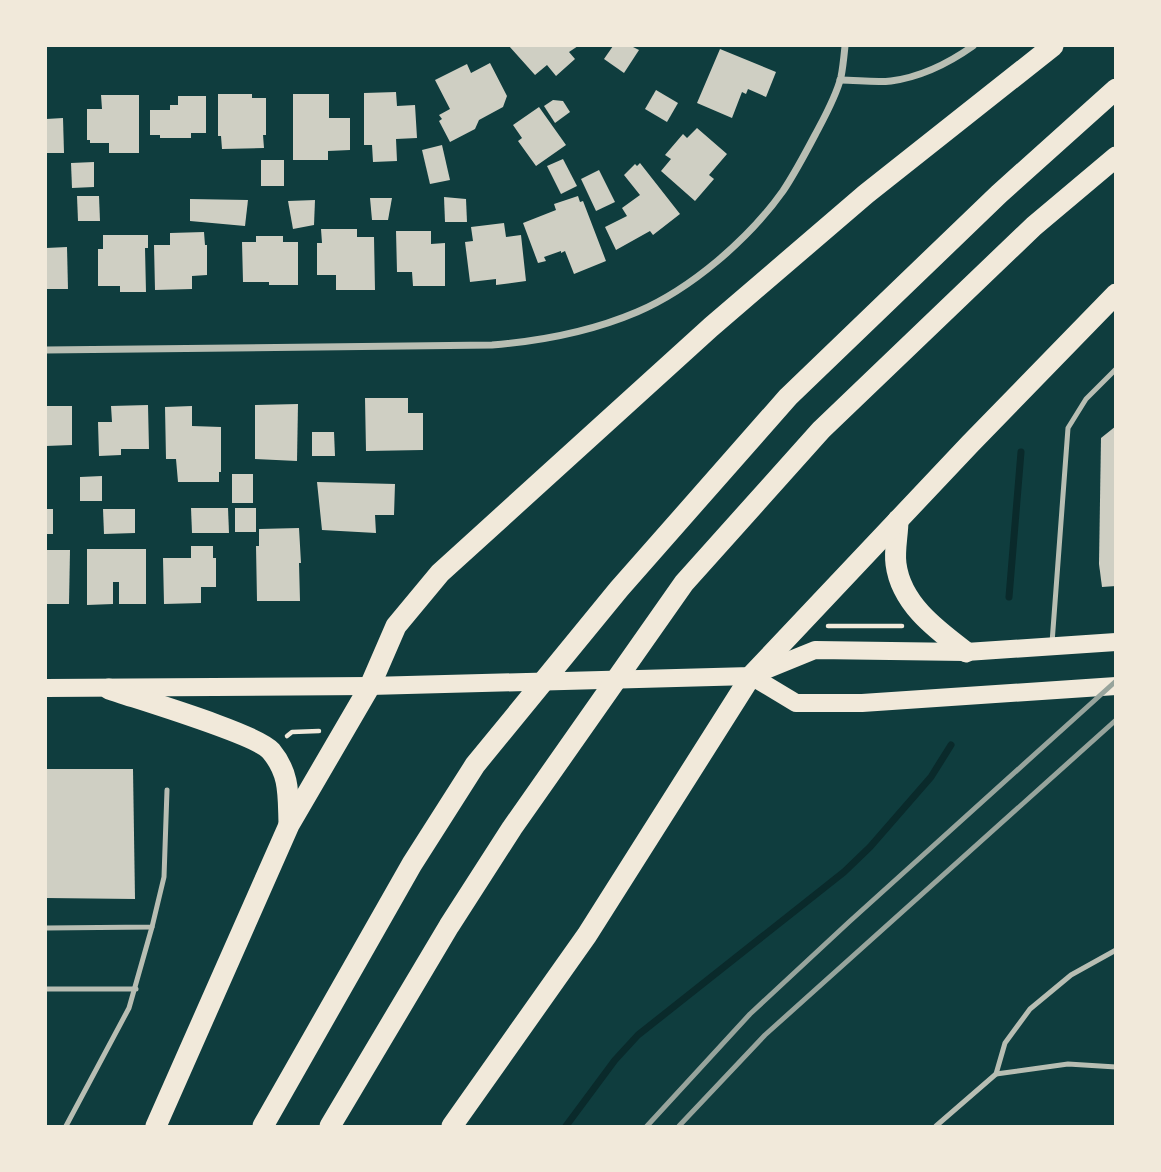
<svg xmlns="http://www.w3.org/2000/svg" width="1161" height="1172" font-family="'Noto Serif',serif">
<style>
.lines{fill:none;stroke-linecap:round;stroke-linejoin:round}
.stream{stroke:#0a2a2b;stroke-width:7}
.building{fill:#cfcfc3}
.path{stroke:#f1e9da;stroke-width:4.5}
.service{stroke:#b8beb3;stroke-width:5}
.minor{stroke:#b8beb3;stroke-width:7}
.primary{stroke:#f1e9da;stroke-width:18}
.motorway{stroke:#f1e9da;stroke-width:21}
.rail{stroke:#97a49c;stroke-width:5}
</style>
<rect width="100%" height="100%" fill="#0f3d3e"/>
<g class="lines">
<g class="stream">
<path d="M1009,597L1021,452"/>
<path d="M566,1126L615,1060L638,1035L844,872L870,847L931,777L951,745"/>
</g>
</g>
<g class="building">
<path d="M509,46H578L569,52L575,59L556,76L547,65L535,75Z"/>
<path d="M613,46H631L639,50L624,73L604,59Z"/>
<path d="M720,49L776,72L766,97L748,89L746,94L742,92L732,118L697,103Z"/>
<path d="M490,63L507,96L503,107L479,120L475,129L450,142L439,121L442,119L439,115L450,109L435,80L467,64L471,73Z"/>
<path d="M656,90L678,103L667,122L645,109Z"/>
<path d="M396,92L397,106L415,105L417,138L396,139L397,161L373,162L372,145H364V93Z"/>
<path d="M218,94H252V98H266V135H263L264,148L222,149L221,136H218Z"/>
<path d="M293,94H329V118H350V150L328,151V160H293Z"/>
<path d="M101,95H139V153H109V143H90V140H87V109H102Z"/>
<path d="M178,96H206V133H191V138H160V135H150V110H170V105H178Z"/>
<path d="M553,100L563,101L570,112L555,123L544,106Z"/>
<path d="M539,107L566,145L536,166L518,141L522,138L513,125Z"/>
<path d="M63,118L64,153H46V119Z"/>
<path d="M697,128L727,154L709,175L714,179L695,201L661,171L671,159L665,155L683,134L687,138Z"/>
<path d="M442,145L450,180L430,184L422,150Z"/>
<path d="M563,159L577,186L561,194L547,166Z"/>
<rect x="261" y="160" width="23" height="26"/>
<path d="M94,162V187L72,188L71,163Z"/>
<path d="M640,163L680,214L653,235L650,231L616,250L605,227L627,216L622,208L640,195L624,175L635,164L637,166Z"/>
<path d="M599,170L615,202L596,211L581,179Z"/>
<path d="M77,196H99L100,221H78Z"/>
<path d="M578,196L580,202L583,201L606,261L574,274L565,251L561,253V251L544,257L546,261L538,263L523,223L556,210L554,204Z"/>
<path d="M444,197L466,199L467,222H445Z"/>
<path d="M370,198H392L388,220H372Z"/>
<path d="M190,199L248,200L245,226L190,221Z"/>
<path d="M315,200L314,225L293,229L288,201Z"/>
<path d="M504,223L506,237L521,235L526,281L496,285V279L470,282L465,242L473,241L471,227Z"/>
<path d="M321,229H357V237H374L375,290H336V275H317V243H322Z"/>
<path d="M396,231H431V244L445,243V286H413L412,272H397Z"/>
<path d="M204,232L205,245H207V275L192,276V289L155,290L154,245H170V233Z"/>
<path d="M103,235H148V248H145L146,292H120V286H98V249H103Z"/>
<path d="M256,236H283V242H298V285H269V282H243L242,242H256Z"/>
<path d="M67,247L68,289H46V248Z"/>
<path d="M365,398H408V413H423V450L366,451Z"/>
<path d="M298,404L297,461L255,459V405Z"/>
<path d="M148,405L149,449H121V455L99,456L98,422H112L111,406Z"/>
<path d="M46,406H72V445L46,446Z"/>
<path d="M192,406V426L221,427V472H219V482H178L176,459H166L165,407Z"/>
<path d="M1116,426V586L1102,587L1099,564L1101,438Z"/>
<path d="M312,432H334L335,456H312Z"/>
<rect x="232" y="474" width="21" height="29"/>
<path d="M102,476V501H80V477Z"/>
<path d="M317,482L395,484L394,515H375L376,533L322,530Z"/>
<path d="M191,508H228L229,533H192Z"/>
<rect x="235" y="508" width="21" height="24"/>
<rect x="46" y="509" width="7" height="25"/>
<path d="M103,509H135V533L104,534Z"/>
<path d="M299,528L301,563H299L300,601H257L256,546H259V529Z"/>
<path d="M191,546H213V558H216V587H201V603L164,604L163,558H191Z"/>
<path d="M87,549H146V604H119V582H113V604L87,605Z"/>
<path d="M46,550H70L69,604H46Z"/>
<path d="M46,769H133L135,899L46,898Z"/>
</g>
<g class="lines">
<g class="path">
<path d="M828,626H902"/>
<path d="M287,736L292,732L319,731"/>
</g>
<g class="service">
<path d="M1052,643L1068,428L1086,399L1116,369"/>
<path d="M46,928L152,927L164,877L167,790"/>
<path d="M46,989H136"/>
<path d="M996,1074L1068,1064L1116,1067"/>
<path d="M66,1126L129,1008L152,927"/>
<path d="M936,1126L996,1074L1005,1043L1030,1009L1071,975L1116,950"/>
</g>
<g class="minor">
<path d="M840,80C857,80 875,83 891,81C921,77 949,63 973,46"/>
<path d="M46,350L492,345C542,341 590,332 637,312C691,289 749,239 783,191C795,173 805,154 815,135C824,118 836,97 841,77C843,67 844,56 845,46"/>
</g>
<g class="primary">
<path d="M751,676L796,703H862L1116,686"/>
<path d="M46,688L370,686L751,676L815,650L966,652L1116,642"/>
</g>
<g class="motorway">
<path d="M898,520C898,534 894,551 896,564C901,604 937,630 966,652"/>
<path d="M109,689C138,699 257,734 271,751C290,774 288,794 289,823"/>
<path d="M156,1126L289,825L370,686L396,626L440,573L711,327L866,194L1053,46"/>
<path d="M263,1126L412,864L475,765L619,589L788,397L999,194L1116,89"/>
<path d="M330,1126L449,926L512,828L684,583L821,430L1034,226L1116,157"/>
<path d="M452,1126L587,935L751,676L970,444L1116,294"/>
</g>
<g class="rail">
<path d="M647,1126L750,1014L849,922L1116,681"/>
<path d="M679,1126L765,1035L1116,720"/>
</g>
</g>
<rect width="1161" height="1172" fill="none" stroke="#f1e9da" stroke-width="94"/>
</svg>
